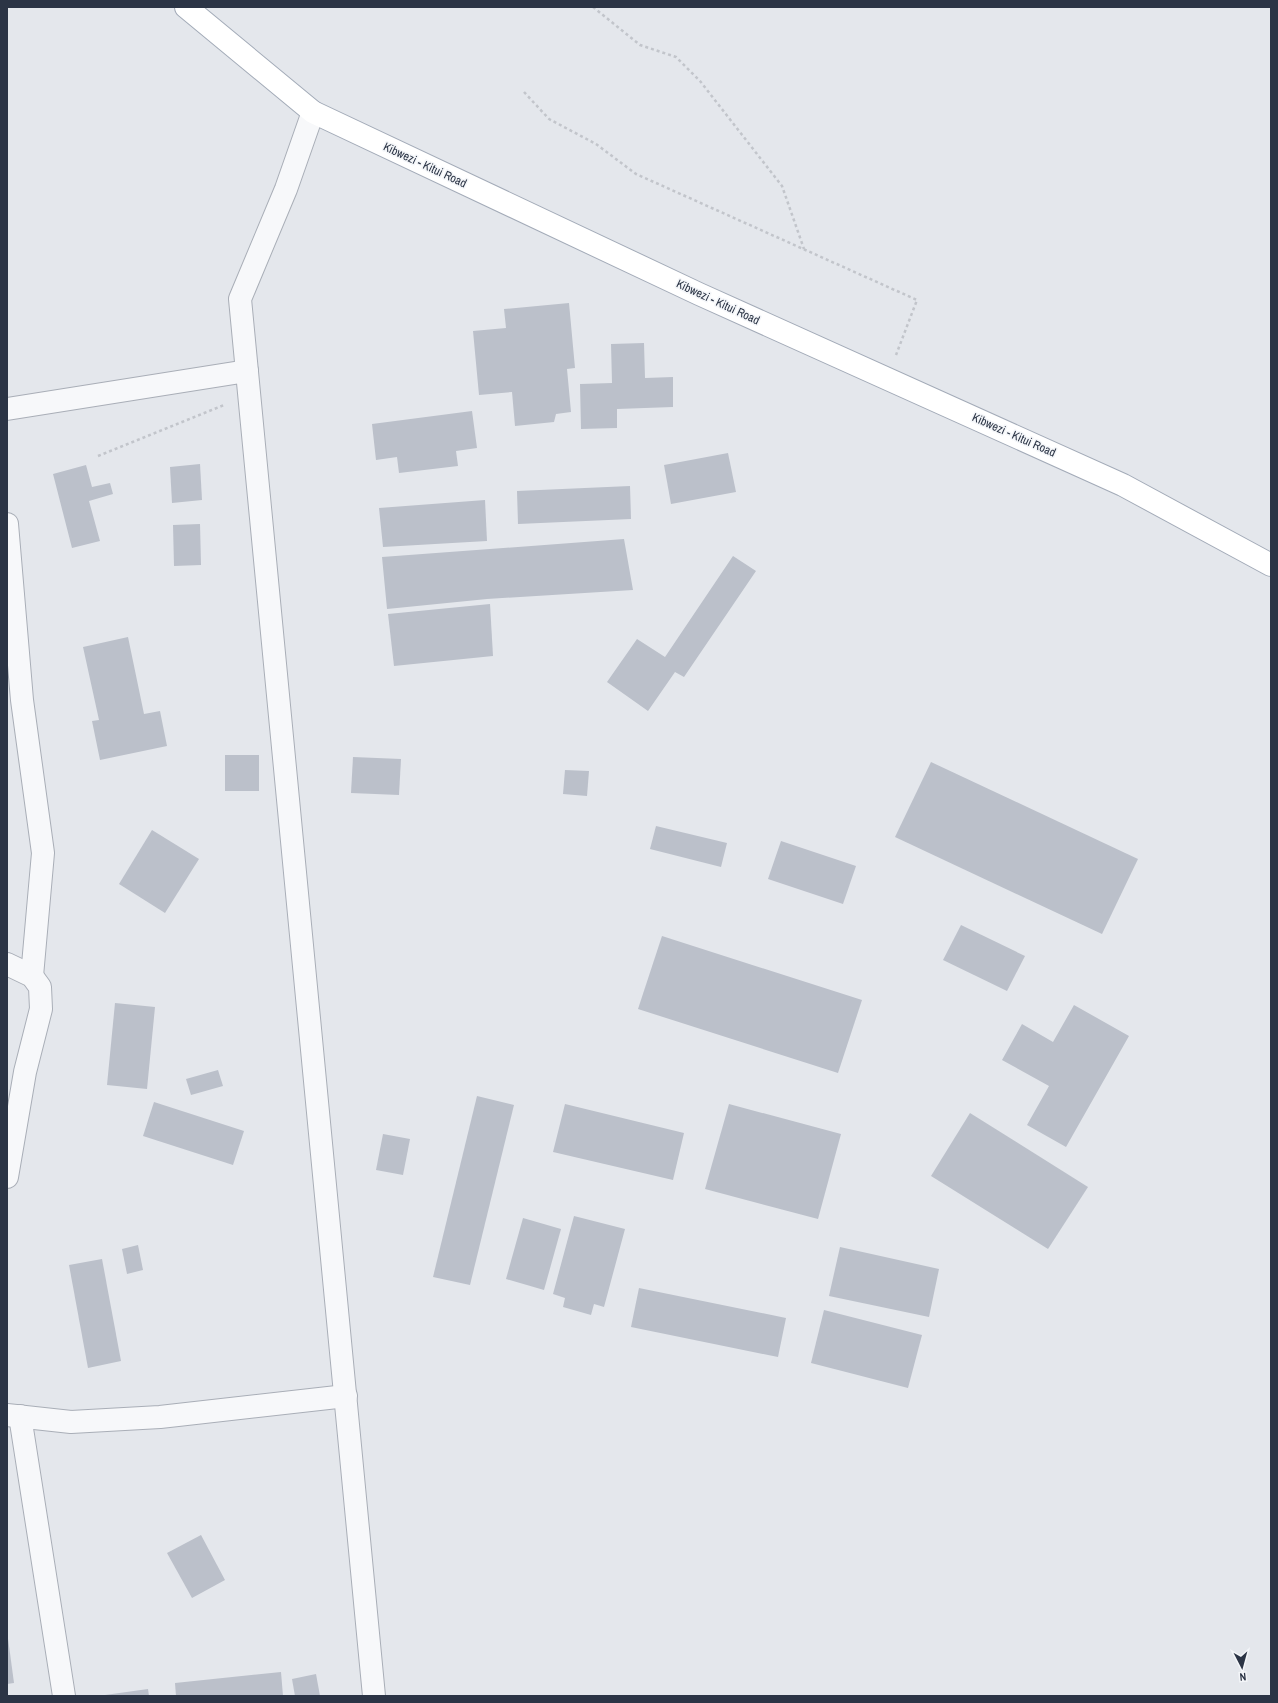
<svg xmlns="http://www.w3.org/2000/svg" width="1278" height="1703" font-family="'Archivo Narrow',sans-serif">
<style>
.building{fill:#bbc0ca}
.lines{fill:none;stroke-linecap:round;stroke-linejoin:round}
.minor-casing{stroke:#a9aeb7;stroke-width:24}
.major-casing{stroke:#a3abb8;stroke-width:24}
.path{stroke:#c2c5cb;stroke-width:2.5;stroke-dasharray:3 3;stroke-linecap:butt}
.minor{stroke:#f7f8fa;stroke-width:22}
.major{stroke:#fff;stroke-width:22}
.labels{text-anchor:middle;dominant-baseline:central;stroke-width:3;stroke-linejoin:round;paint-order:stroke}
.street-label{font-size:12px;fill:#2b3445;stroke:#f4f6f9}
</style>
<rect width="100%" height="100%" fill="#e4e7ec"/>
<g class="building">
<path d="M569,303L575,368L567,369L571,412L556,414L554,422L515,426L512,392L479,395L473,331L506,328L504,309Z"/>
<path d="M644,343L645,378L673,377V407L617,409V428L581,429L580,384L612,383L611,344Z"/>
<path d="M472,411L477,448L456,451L458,466L399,473L397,457L376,460L372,424Z"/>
<path d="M728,453L736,492L671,504L664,465Z"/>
<path d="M200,464L202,500L172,503L170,467Z"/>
<path d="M86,465L92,487L110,483L113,494L89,501L100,541L72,548L53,474Z"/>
<path d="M630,486L631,519L518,524L517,491Z"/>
<path d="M485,500L487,541L383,547L379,508Z"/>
<path d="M200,524L201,565L174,566L173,525Z"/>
<path d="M624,539L633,590L487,599L387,609L382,557Z"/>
<path d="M733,556L756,571L684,677L675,672L648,711L607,682L637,639L665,657Z"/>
<path d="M490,604L493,656L394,666L388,614Z"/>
<path d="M128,637L144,714L160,711L167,746L100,760L92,721L99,720L83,647Z"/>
<rect x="225" y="755" width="34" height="36"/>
<path d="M353,757L401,759L399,795L351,793Z"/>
<path d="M931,762L1138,859L1102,934L895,837Z"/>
<path d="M565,770L589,771L587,796L563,794Z"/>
<path d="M656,826L727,843L721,867L650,849Z"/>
<path d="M152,830L199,859L165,913L119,884Z"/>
<path d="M781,841L856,866L843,904L768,879Z"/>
<path d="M961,925L1025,956L1007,991L943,960Z"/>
<path d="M662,936L862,1000L838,1073L638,1009Z"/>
<path d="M115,1003L155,1007L147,1089L107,1085Z"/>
<path d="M1074,1005L1129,1036L1066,1147L1027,1125L1049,1086L1002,1060L1022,1024L1053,1042Z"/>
<path d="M218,1070L223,1086L191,1095L186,1079Z"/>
<path d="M477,1096L514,1105L470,1285L433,1277Z"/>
<path d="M154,1102L244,1131L233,1165L143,1136Z"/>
<path d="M565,1104L684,1133L673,1180L553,1152Z"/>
<path d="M729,1104L841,1134L818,1219L705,1189Z"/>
<path d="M970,1113L1088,1187L1048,1249L931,1176Z"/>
<path d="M383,1134L410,1139L403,1175L376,1170Z"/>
<path d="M574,1216L625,1229L604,1307L594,1304L591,1315L563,1307L565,1298L553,1294Z"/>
<path d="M523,1218L561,1229L544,1290L506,1279Z"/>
<path d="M138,1245L143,1270L127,1274L122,1249Z"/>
<path d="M840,1247L939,1269L929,1317L829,1296Z"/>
<path d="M102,1259L121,1361L88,1368L69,1265Z"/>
<path d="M639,1288L786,1318L778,1357L631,1327Z"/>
<path d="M824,1310L922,1335L908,1388L811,1363Z"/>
<path d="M201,1535L225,1580L192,1598L167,1553Z"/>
<path d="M7,1631L14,1683L7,1684Z"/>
<path d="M281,1672L283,1696H176L175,1683Z"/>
<path d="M316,1674L320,1696H295L292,1679Z"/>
<path d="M148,1689L149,1696H105V1695Z"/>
</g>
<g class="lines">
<g class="minor-casing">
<g id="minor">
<path d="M313,112L286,189L240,299L374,1696"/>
<path d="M7,409L247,371"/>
<path d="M7,524L22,700L43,853L32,976"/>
<path d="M7,964L32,976L40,987L41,1009L25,1072L7,1177"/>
<path d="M7,1415L71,1422L160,1417L346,1396"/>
<path d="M20,1416L64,1696"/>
</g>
</g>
<g class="major-casing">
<path id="major" d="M186,7L313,112L699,294L1123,485L1271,565"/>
</g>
<g class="path">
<path d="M593,7L640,45L676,57L700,81L782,186L804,249"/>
<path d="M524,92L549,119L596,144L636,174L917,300L896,355"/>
<path d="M98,456L224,405"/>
</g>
<use href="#minor" class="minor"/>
<use href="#major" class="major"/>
</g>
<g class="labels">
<g class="street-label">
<text transform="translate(425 165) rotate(25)">Kibwezi - Kitui Road</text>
<text transform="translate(718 302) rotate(25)">Kibwezi - Kitui Road</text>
<text transform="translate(1014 435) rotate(24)">Kibwezi - Kitui Road</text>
</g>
</g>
<rect width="1278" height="1703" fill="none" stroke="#2b3445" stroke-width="16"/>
<g transform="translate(1242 1667) rotate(174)" stroke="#f4f6f9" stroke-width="3" paint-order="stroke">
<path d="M0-3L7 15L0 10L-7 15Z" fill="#2b3445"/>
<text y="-6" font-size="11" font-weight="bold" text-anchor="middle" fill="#2b3445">N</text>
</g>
</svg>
